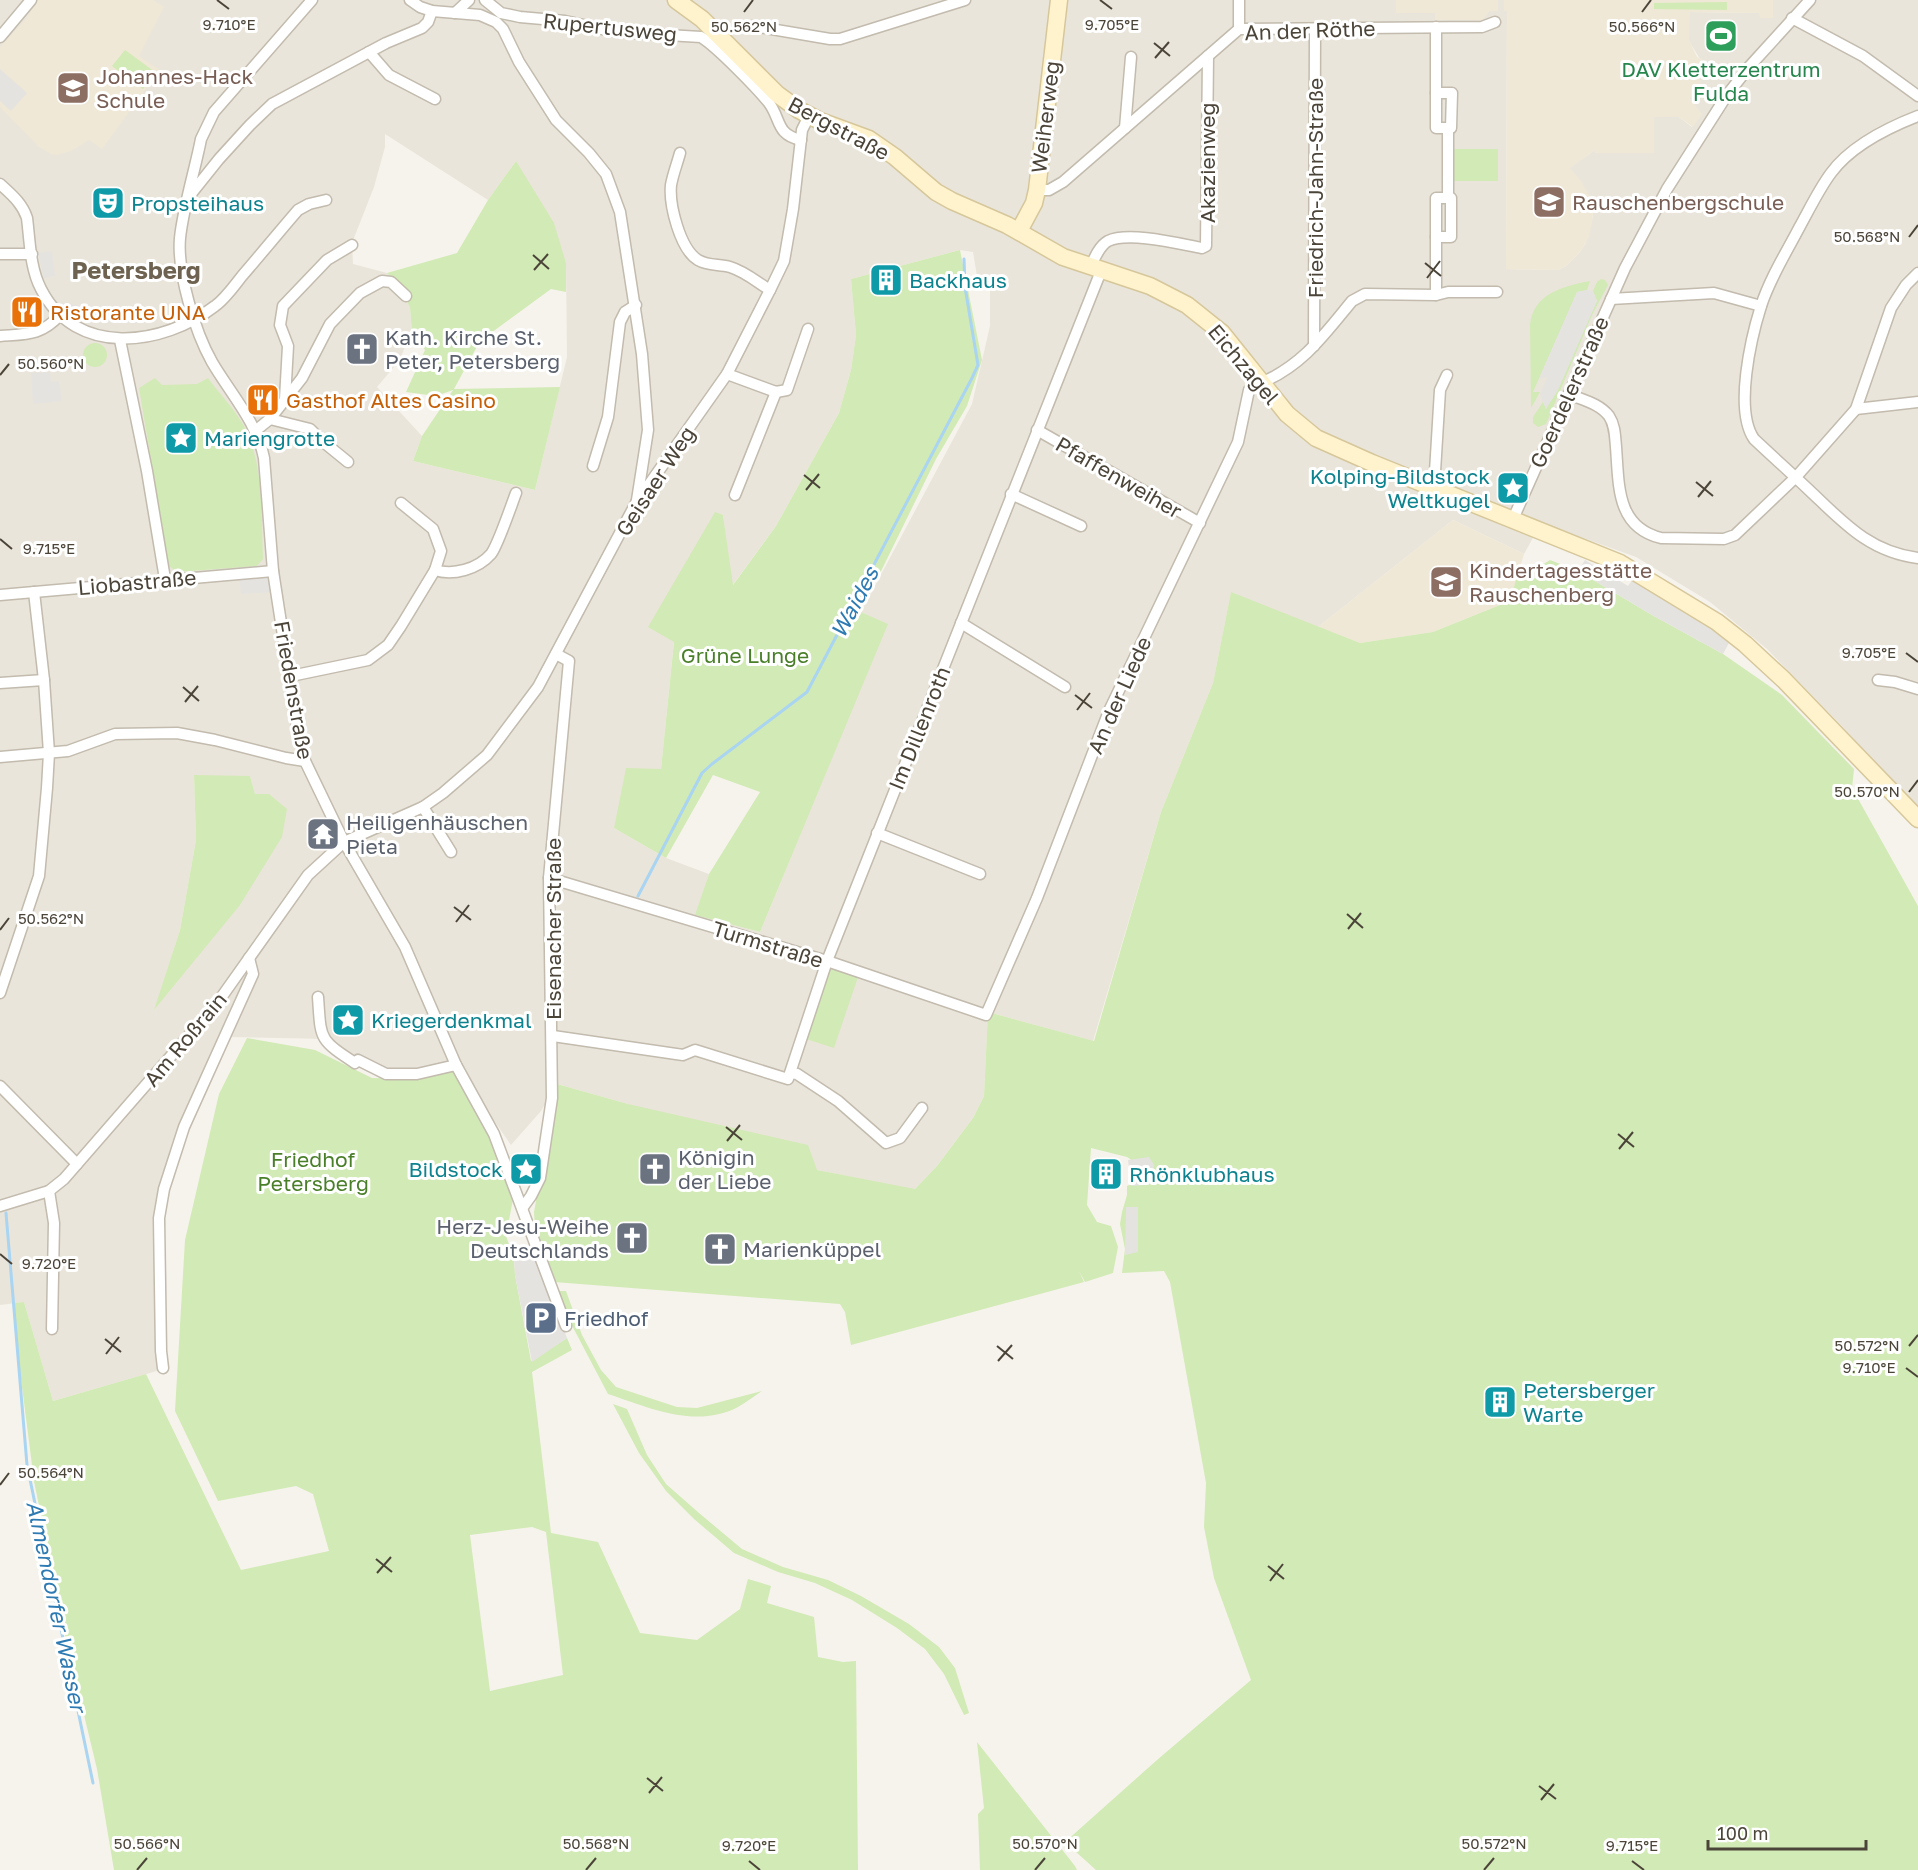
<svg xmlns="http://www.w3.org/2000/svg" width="1918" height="1870" font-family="'Golos Text',sans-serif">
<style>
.residential{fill:#eae5da;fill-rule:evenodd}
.education{fill:#efe8d6}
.green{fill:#d2eab5;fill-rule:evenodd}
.parking{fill:#e5e3e0}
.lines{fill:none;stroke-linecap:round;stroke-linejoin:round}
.stream{stroke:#a9d4f2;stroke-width:3}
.minor-casing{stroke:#c2bbae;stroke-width:13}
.secondary-casing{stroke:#d6c79b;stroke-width:19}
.minor{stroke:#fff;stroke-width:10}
.secondary{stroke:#fff3cd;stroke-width:16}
.ticks{fill:none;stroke:#4b4439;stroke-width:2}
.labels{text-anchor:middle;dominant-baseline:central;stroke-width:6;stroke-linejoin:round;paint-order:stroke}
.street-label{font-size:21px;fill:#4b4439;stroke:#fff}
.leisure-label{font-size:21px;fill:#27864d;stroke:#fff}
.education-label{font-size:21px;fill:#785e54;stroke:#fff;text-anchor:start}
.culture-label{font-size:21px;fill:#0d838f;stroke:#fff;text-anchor:start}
.food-label{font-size:21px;fill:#c56008;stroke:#fff;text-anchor:start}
.worship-label{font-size:21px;fill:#5b616d;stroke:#fff;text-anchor:start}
.park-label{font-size:21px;fill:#4a7f2a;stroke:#fff}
.service-label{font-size:21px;fill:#4e5e75;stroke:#fff;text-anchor:start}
.water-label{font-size:22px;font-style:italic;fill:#2e7ab2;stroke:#fff}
.quarter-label{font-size:24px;font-weight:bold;fill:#6e6250;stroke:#fff}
.ticks-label{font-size:15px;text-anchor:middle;fill:#4b4439;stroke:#fff;stroke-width:6;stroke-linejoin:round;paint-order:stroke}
</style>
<rect width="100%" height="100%" fill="#f6f3ec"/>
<path class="residential" d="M0,0H1396V13H1435V20H1482L1489,11H1498V0H1504V11H1507L1506,269L1558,270L1566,266L1580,252L1585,244L1592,221L1593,213L1569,168L1595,150L1596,153H1653L1654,117H1679L1692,127L1701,114L1689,98L1702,75L1700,59L1689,41V12L1760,13L1773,17V0H1918V809L1839,723L1767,649L1710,602L1636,557L1575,535L1540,525L1524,554L1453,520L1318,627L1231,593L1213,683L1161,812L1093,1041L988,1012L984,1096L973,1118L937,1166L914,1190L817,1170L628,1104L557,1084L541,1111L511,1145L452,1061L412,1070H382L356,1061L327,1039L229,1037L188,1127L168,1189L162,1218L165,1351L167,1368L53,1401L24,1302L0,1305ZM385,134L488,200L516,161L566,263L567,357L535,490L413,461L422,436L377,387L399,361L412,331L410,308L400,286L387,273L353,264L352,243L374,187L385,147ZM960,250L973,252L978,282H990V326L972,404L861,612L887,624L760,932L696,915L709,874L666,858L614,828L661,769L674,641L649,626L723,515L732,586L776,526L839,413L851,370L856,335L851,279ZM194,776H250L255,794L155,1009L180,930L196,840Z"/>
<g class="education">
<path d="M38,0H153L164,7L139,56L160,70L102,149L89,140L71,151L57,155L51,154L39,147L0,107V47L26,19Z"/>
<path d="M1396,0H1498V11H1489L1483,20H1435V13H1396Z"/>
<path d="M1504,0H1773V18H1760L1759,13L1690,12L1689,40L1697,57L1702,59V75L1700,77L1701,95L1689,98L1702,114L1693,127L1679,117H1654V153H1595V150L1570,168L1581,181L1590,198L1593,213L1592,221L1589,237L1580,252L1566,266L1558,270L1506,269L1507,11H1504Z"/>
<path d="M1453,520L1524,554L1512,594L1500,605L1433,632L1360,643L1318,627Z"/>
</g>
<g class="green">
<path d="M1727,2V10L1654,9V3Z"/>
<path d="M125,50L155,72L143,89L112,66Z"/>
<rect x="1452" y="149" width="46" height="32"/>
<path d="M516,161L554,223L566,263V292L551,289L480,341L454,389L560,387L535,490L413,461L422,436L453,390L436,396L406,392L425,350L412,331L410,308L400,286L387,273L457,253L488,200Z"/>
<path d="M960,250L982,360L967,406L936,459L861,612L888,624L760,932L695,915L709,874L760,792L713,775L666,858L614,828L626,768L661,769L674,642L648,627L715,512L723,515L733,585L776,526L839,413L851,370L856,335L851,279Z"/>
<path d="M1601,279L1605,280L1608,285L1592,315L1546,424L1538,427L1533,423V417L1543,402L1546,409L1597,301L1593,291L1597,282Z"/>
<path d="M1590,281L1587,290L1577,292L1533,392H1540L1531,408L1530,325C1533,294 1563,286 1590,281Z"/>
<circle cx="95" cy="355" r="12"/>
<path d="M155,378L162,385L197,384L208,378C218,392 230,404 239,418C265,457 261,514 263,559L257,566L177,572L169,566L139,388Z"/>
<path d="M1550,560L1578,571L1652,615L1723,654L1782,695L1854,769L1852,788L1918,906V1870H1096L1065,1842L1157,1760L1251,1680L1214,1578L1204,1527L1206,1483L1170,1282L1164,1271L1122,1273L1125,1249L1120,1224L1122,1212L1127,1195V1186L1136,1182L1133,1161L1127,1157L1091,1148L1087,1205L1097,1222L1111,1226L1118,1247L1113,1273L1085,1282L1079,1271L1084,1282L851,1345L845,1312L840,1304L554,1282L535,1228L534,1212L557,1084L628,1104L808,1145L817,1170L915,1189L937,1166L973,1118L984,1096L988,1012L1094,1041L1161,812L1213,683L1231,592L1360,643L1433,632L1500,605L1512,594L1519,569L1529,578L1545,579L1542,571V565Z"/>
<path d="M194,775L250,776L255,794H269L287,809L282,837L240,905L154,1010L180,930L196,840Z"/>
<path d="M826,967L858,977L834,1048L803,1038Z"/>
<path d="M247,1038L315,1050L372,1078L420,1079L455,1070L491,1135L514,1194L506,1236L514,1258L515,1275L531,1361L567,1338L572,1350L532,1372L551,1533L598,1542L640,1633L697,1640L740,1609L748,1579L771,1586L767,1603L814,1617L818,1657L843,1662L856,1661L858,1870H114L97,1769L66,1640L34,1481L18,1355L14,1303L24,1302L53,1401L146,1374L241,1570L329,1551L313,1494L296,1486L218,1501L175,1411L185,1240L219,1094ZM532,1527L546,1532L563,1675L490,1691L470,1535Z"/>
<path d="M558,1291H566L582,1335L601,1370L616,1387L677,1407L697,1408L762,1391C754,1396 747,1402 738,1407C696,1429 650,1408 608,1394L567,1316Z"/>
<path d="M613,1404L627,1409L647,1455L666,1484L699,1513L742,1549L783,1567L828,1580L861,1596L909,1624L939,1647L955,1668L969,1713L964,1715L944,1674L925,1649L897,1628L852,1600L815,1583L778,1572L734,1553L694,1519L666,1491L639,1453Z"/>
<path d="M977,1742L1075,1866L1077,1870H980L978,1814L984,1808Z"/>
</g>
<g class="parking">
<path d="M0,69L27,93L11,111L0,101Z"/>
<path d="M52,251L55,276L44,278L38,253Z"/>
<path d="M1587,290L1593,291L1597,301L1558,390L1546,409L1540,394L1548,377L1539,379L1577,292Z"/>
<path d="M60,303L103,309L104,305L138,312L136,324L106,319L107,313L89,315L81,321L75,319Z"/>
<path d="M50,372L51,382L59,381L62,401L33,404L31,373Z"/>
<path d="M1585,560L1628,586L1633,579L1731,639L1723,654L1652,615L1578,571Z"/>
<path d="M271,575L273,592L241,594L239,577Z"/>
<path d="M1149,1157L1154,1165L1152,1181L1145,1185L1131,1186L1128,1160Z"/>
<path d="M1126,1207H1138V1252L1125,1255Z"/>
<path d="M533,1251L567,1338L532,1362L515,1275L514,1258Z"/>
</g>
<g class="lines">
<g class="stream">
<path d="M638,896L702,773L712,764L807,692L972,378L978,365L965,287L964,259"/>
<path d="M6,1213L27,1465L93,1783"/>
</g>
<g class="minor-casing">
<g id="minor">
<path d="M312,0L214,112L201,139C195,170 183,208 180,238C177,272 195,332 212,362C230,393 257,422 264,458L273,571L299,739L305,761L344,842L405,947L456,1065L494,1134L566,1326"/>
<path d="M410,0L420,7L432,11L480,15L496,22L503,29L519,62L556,120L589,153L606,174L620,212L642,354L648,430L637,500"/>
<path d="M485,0L501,13L520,17L565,21L616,32L701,37C717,47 757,88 769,103C781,119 776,135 801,140"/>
<path d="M1239,0V29"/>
<path d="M455,13L469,0"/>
<path d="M1792,18L1863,56L1918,96"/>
<path d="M753,26L830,39H840L965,0"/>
<path d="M0,37L31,0"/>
<path d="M369,52L389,75L435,99"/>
<path d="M1436,93H1452L1451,128H1448"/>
<path d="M1918,116C1887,128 1851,146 1831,173C1819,189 1809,210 1799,228C1786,253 1770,278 1761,306C1751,338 1734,410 1754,439C1772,456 1791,473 1809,490C1843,522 1869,552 1918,558"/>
<path d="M1125,128L1131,57"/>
<path d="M680,153C677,164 673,174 671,185C669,205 680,249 698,260C708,266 719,264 730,267C744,271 757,282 770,290"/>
<path d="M0,184C12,195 22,203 27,218C30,242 30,268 41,289C76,358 163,346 215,306C225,299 234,286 242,276C261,254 279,232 298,210L309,204L326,200"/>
<path d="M1037,190H1049L1063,182L1239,29L1482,27L1495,22"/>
<path d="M191,194L219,159L250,125L272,104L386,43L422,28L428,22L432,11"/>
<path d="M1436,237H1451V198H1448"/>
<path d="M0,254H32"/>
<path d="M1090,268C1094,259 1099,246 1108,241C1129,231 1180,244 1202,248L1206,246L1208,56"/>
<path d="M1436,295V198H1448V128H1436V27"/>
<path d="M1611,299L1714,293L1761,306"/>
<path d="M0,336C26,334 41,336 60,315"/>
<path d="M120,340L147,471L165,579"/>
<path d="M1314,346L1315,29"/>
<path d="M727,374L776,392L787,390L808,329"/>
<path d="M1261,383C1303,365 1324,335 1352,301L1365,294L1436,295L1448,292H1497"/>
<path d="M1569,394C1582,400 1599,403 1609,416C1615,425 1615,436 1616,447C1619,485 1616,527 1661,538L1724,539L1735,535L1796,477L1856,409L1891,308L1906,285L1918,273"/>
<path d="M285,399L288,346L280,325L283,306L327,260L352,245"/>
<path d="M1856,409L1918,402"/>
<path d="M270,419L310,429L321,440L348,462"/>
<path d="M1037,430L1200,523"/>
<path d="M255,431L270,419L302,378L330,324L360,293L382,281L391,282L406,296"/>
<path d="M593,466L608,417L620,322L625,312L636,305"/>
<path d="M1434,488L1440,390L1447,375"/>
<path d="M1011,494L1081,526"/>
<path d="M735,495L776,392"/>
<path d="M1513,519L1625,268L1667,189L1727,95L1749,67L1810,0"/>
<path d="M435,570C453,576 478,569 491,554C498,545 511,506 516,493"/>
<path d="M0,595L273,571"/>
<path d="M961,623L1065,687"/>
<path d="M291,676L368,660L388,645L401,626L435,570L441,551L433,529L401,503"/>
<path d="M1878,680L1895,682L1918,689"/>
<path d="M0,683L44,680"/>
<path d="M0,757L68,751L115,734L177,733L215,740L286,758L305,761"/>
<path d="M423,807L451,852"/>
<path d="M877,833L980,874"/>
<path d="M549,878L827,961L986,1015L1037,898L1109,711L1238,442L1249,390L1258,379"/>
<path d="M0,993L39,876L47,788L49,753L44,680L34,592"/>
<path d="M318,997C321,1039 318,1039 355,1063L358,1060L386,1074H417L456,1065"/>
<path d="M553,1036L683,1055L695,1050L788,1079L827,961L1101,271"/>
<path d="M791,1073L797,1074L838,1101L886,1143L900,1138L922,1108"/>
<path d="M0,1086L77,1164"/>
<path d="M49,1191L54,1223L52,1329"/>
<path d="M0,1206L49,1191L64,1179L218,1002L308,875L344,842L423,807L443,793L487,755L538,687L636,503L727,374L770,290L784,261L793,209L802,130L809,116"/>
<path d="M523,1207L531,1196L540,1178L552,1098L549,878L569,661L556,654"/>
<path d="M163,1368L161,1351L159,1218L164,1189L184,1127L253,974L249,958"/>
</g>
</g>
<g class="secondary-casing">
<g id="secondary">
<path d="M676,0L702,19L777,94L799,110L820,121L869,139L895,157L936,192L952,201L1007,225L1063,257L1150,286L1187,305L1222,333L1287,414L1316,438L1372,463L1620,563L1717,622L1745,644L1784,680L1918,819"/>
<path d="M1019,231L1034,203L1037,190L1059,0"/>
</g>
</g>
<use href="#minor" class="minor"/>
<use href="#secondary" class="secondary"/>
</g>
<path class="ticks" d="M217,0L229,9M1100,0L1112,9M744,12L753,0M1642,12L1651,0M1154,43L1170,56M1155,58L1169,42M1909,237L1918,225M533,255L549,269M1425,263L1441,276M534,270L548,254M1427,278L1440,261M0,375L9,364M804,475L820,488M1696,482L1713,496M806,490L819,474M1698,497L1711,481M0,539L12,549M1906,653L1918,662M183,687L199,701M1075,695L1092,708M185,702L198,686M1077,710L1090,693M1909,792L1918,780M454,907L471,920M1347,914L1363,928M456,922L469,905M1348,929L1361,913M0,930L9,918M726,1127L742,1140M1618,1134L1634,1147M727,1141L740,1125M1619,1149L1633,1132M0,1254L12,1264M105,1339L121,1352M997,1346L1013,1359M1909,1346L1918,1335M106,1354L119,1337M998,1361L1012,1345M1906,1368L1918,1377M0,1485L9,1473M376,1559L392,1572M1268,1566L1284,1579M377,1573L391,1557M1270,1581L1283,1564M647,1778L663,1791M1539,1786L1556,1799M649,1793L662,1777M1541,1800L1554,1784M749,1861L760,1870M1632,1861L1644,1870M137,1870L147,1858M586,1870L596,1858M1035,1870L1045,1858M1484,1870L1494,1858"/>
<defs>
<g id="stadium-square" transform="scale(1.725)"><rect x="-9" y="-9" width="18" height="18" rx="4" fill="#2e9e5b" stroke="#fff"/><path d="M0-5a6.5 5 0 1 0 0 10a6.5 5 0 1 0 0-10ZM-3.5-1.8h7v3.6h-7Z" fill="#fff"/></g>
<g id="school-square" transform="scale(1.725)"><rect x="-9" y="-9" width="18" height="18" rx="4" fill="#8d6e63" stroke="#fff"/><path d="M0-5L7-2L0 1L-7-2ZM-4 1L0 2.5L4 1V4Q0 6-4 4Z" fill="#fff"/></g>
<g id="theatre-square" transform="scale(1.725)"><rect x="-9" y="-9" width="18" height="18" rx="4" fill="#0f9aa8" stroke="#fff"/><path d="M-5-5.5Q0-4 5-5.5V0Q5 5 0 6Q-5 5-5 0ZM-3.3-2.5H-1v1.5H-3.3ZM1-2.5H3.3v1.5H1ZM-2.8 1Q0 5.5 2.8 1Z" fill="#fff"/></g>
<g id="building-square" transform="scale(1.725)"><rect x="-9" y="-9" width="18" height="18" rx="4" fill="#0f9aa8" stroke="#fff"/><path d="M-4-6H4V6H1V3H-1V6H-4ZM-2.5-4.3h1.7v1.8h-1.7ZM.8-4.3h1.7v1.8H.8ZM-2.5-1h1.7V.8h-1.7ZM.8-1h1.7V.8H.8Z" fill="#fff"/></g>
<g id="restaurant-square" transform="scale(1.725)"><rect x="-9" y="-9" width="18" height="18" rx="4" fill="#e8710a" stroke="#fff"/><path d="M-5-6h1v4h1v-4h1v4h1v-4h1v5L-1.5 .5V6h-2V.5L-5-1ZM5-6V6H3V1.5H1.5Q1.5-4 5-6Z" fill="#fff"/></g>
<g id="church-square" transform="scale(1.725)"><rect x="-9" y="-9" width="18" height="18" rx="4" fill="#6b7280" stroke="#fff"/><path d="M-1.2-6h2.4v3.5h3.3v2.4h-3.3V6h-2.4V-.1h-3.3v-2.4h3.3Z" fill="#fff"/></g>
<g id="sight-square" transform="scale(1.725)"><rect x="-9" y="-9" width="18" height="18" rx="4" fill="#0f9aa8" stroke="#fff"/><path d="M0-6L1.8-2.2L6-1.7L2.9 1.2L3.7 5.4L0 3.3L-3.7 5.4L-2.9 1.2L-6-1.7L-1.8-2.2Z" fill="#fff"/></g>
<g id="temple-square" transform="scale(1.725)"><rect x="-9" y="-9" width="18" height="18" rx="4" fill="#6b7280" stroke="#fff"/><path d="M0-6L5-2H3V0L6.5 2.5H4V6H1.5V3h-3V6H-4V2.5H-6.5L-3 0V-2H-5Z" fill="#fff"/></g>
<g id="parking-square" transform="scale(1.725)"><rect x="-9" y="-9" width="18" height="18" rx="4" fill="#5c6f8a" stroke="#fff"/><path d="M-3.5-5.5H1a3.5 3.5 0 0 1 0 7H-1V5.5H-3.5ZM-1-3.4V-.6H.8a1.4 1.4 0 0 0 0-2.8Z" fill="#fff"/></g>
</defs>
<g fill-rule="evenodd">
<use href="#stadium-square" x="1721" y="36"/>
<use href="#school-square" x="73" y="88"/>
<use href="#school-square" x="1549" y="202"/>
<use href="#theatre-square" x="108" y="203"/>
<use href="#building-square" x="886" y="280"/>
<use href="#restaurant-square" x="27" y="312"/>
<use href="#church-square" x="362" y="349"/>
<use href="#restaurant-square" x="263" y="400"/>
<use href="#sight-square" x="181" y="438"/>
<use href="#sight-square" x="1513" y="488"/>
<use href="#school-square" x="1446" y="582"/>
<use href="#temple-square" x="323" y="834"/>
<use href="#sight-square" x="348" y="1020"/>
<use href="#sight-square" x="526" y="1169"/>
<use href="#church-square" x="655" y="1169"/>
<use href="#building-square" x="1106" y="1174"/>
<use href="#church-square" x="632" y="1238"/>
<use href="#church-square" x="720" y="1249"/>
<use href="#parking-square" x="541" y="1318"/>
<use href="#building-square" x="1500" y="1402"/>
</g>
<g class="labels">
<g class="street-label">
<text transform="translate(610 27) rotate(6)">Rupertusweg</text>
<text transform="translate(1310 30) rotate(-2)">An der Röthe</text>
<text transform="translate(1045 117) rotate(-83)">Weiherweg</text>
<text transform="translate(839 128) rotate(28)">Bergstraße</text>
<text transform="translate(1207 163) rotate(-90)">Akazienweg</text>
<text transform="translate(1315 188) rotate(-90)">Friedrich-Jahn-Straße</text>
<text transform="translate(1244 364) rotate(50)">Eichzagel</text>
<text transform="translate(1569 392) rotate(-66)">Goerdelerstraße</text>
<text transform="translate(1119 477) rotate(30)">Pfaffenweiher</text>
<text transform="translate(655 481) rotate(-57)">Geisaer Weg</text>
<text transform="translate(137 582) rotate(-5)">Liobastraße</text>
<text transform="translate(294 690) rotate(80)">Friedenstraße</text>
<text transform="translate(1119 695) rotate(-66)">An der Liede</text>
<text transform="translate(919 728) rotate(-68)">Im Dillenroth</text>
<text transform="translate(553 929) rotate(-90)">Eisenacher Straße</text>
<text transform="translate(768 944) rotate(17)">Turmstraße</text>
<text transform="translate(185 1039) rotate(-50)">Am Roßrain</text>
</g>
<g class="leisure-label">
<text x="1721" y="69">DAV Kletterzentrum<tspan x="1721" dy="24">Fulda</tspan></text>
</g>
<g class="education-label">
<text x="96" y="76">Johannes-Hack<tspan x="96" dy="24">Schule</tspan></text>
<text x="1572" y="202">Rauschenbergschule</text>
<text x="1469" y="570">Kindertagesstätte<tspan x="1469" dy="24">Rauschenberg</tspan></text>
</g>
<g class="culture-label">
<text x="131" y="203">Propsteihaus</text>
<text x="909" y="280">Backhaus</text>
<text x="204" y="438">Mariengrotte</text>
<text x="1490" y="476" text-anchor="end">Kolping-Bildstock<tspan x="1490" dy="24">Weltkugel</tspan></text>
<text x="371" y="1020">Kriegerdenkmal</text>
<text x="503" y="1169" text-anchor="end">Bildstock</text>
<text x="1129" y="1174">Rhönklubhaus</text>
<text x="1523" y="1390">Petersberger<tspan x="1523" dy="24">Warte</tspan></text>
</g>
<g class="food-label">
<text x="50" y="312">Ristorante UNA</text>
<text x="286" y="400">Gasthof Altes Casino</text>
</g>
<g class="worship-label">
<text x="385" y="337">Kath. Kirche St.<tspan x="385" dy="24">Peter, Petersberg</tspan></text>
<text x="346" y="822">Heiligenhäuschen<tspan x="346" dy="24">Pieta</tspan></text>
<text x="678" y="1157">Königin<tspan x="678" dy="24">der Liebe</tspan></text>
<text x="609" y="1226" text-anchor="end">Herz-Jesu-Weihe<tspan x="609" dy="24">Deutschlands</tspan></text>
<text x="743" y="1249">Marienküppel</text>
</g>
<g class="park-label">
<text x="745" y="655">Grüne Lunge</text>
<text x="313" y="1159">Friedhof<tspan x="313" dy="24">Petersberg</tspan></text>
</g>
<g class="service-label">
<text x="564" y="1318">Friedhof</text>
</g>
<g class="water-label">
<text transform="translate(854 602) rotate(-62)">Waides</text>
<text transform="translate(57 1606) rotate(78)">Almendorfer Wasser</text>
</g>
<g class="quarter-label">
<text x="136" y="269">Petersberg</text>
</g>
</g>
<g class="ticks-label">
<text x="1112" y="30">9.705°E</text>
<text x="229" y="30">9.710°E</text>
<text x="744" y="32">50.562°N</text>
<text x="1642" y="32">50.566°N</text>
<text x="1867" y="242">50.568°N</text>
<text x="51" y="369">50.560°N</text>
<text x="49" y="554">9.715°E</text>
<text x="1869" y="658">9.705°E</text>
<text x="1867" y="797">50.570°N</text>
<text x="51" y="924">50.562°N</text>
<text x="49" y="1269">9.720°E</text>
<text x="1867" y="1351">50.572°N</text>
<text x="1869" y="1373">9.710°E</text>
<text x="51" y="1478">50.564°N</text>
<text x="147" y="1849">50.566°N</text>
<text x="596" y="1849">50.568°N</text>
<text x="1045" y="1849">50.570°N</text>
<text x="1494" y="1849">50.572°N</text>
<text x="749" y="1851">9.720°E</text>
<text x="1632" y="1851">9.715°E</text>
</g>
<path d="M1708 1840v9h158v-9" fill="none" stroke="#4b4439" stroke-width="3"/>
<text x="1717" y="1840" font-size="18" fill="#4b4439" stroke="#ffffff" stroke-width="4.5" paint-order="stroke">100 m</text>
</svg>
